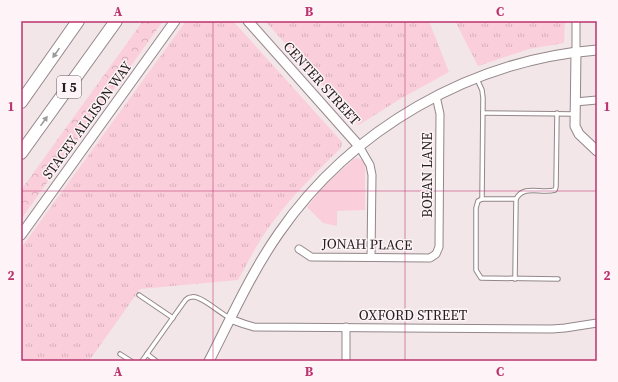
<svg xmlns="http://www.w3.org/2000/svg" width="618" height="382" font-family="'Source Serif 4',serif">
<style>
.grass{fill:url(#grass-tufts)}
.forest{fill:url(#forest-crowns)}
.park{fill:#facedb}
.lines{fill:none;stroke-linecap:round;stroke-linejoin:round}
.lane-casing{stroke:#93878a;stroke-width:5.5}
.street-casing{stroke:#93878a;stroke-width:9}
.secondary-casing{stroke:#93878a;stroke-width:11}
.highway-casing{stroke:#93878a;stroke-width:14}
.lane{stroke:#fff;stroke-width:3.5}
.street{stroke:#fff;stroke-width:7}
.secondary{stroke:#fff;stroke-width:9}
.highway{stroke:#fff;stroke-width:12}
.oneway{fill:#9c9a9a}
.grid{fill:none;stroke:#bc336e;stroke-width:1;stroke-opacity:0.55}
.labels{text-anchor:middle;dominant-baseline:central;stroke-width:3;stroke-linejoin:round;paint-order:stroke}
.shield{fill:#fef4f7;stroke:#655e60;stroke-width:1}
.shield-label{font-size:13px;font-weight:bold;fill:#231e1f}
.street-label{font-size:14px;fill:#231e1f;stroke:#fef4f7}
.neatline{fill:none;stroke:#bc336e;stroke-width:1.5}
.grid-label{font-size:13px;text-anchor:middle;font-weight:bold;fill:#bc336e}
</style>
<defs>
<pattern id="grass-tufts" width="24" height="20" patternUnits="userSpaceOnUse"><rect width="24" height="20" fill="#facedb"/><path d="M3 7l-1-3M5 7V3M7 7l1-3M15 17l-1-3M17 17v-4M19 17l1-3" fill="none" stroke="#d6b0bc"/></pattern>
<pattern id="forest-crowns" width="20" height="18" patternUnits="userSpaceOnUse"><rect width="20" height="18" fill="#facedb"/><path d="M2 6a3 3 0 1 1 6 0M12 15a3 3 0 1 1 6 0" fill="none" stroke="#d6b0bc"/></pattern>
</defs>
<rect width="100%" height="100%" fill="#f3e6e9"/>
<g class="grass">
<path d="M186,21H233L342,142L341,148C316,172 290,198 269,227C257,244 248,262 238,280L140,289L89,361H21V248Z"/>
<path d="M265,21H429L449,72L400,99L359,125Z"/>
<path d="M455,21H565L564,43L529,49L478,66Z"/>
</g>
<path class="forest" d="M143,21H163L21,219V190Z"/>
<path class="park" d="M358,158L363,161L365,165V210L337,211V226L323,223L307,207L327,183L354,159Z"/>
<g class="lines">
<g class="lane-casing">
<g id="lane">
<path d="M477,79L482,90L483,98L482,199H516C524,184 541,194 555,190L556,187L557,113"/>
<path d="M483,113L574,114"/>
<path d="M482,199L478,201L476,208V270L481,278L558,279"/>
<path d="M515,279L516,199"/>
<path d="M139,295L173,318"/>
<path d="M120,354L131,361"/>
<path d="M147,354L156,361"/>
<path d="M142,361L184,302C186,299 188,297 192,297C200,295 221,314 230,318"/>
</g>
</g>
<g class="street-casing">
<g id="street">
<path d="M576,52V21"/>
<path d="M575,102L597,100"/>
<path d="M359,146L370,165L372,175L371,257"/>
<path d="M299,249L311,257L430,258L436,254L439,247L440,114L436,96"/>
<path d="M230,319L244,324L254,327L552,329L565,328L597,323"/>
<path d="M346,361V327"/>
</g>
</g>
<g class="secondary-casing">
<g id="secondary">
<path d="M248,21L359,146"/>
<path d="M576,52L575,126L579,134L597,151"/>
<path d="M21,235L175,21"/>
<path d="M209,361C231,318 251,273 279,233C351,129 471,60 597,50"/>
</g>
</g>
<g class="highway-casing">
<g id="highway">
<path d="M21,102L78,21"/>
<path d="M21,153L116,21"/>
</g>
</g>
<use href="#lane" class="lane"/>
<use href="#street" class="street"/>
<use href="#secondary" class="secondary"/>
<use href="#highway" class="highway"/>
</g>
<defs><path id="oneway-solid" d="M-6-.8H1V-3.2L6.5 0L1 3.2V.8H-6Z"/></defs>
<g class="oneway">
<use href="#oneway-solid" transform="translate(56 53) rotate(125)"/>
<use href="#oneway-solid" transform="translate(44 121) rotate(-54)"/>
</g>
<path class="grid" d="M213,21V361M405,21V361M21,191H597"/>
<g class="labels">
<rect class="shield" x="57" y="76" width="24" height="22" rx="3"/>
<g class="shield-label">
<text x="69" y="87">I 5</text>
</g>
<g class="street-label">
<text transform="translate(322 83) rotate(48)">CENTER STREET</text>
<text transform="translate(87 120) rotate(-54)">STACEY ALLISON WAY</text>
<text transform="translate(427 175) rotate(-90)">BOEAN LANE</text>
<text transform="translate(367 244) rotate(1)">JONAH PLACE</text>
<text x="413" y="315">OXFORD STREET</text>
</g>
</g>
<rect width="618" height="382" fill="none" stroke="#fef4f7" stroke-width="44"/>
<rect x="22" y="22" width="574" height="338" class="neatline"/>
<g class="grid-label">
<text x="118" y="16">A</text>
<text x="309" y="16">B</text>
<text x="500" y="16">C</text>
<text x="11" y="111">1</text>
<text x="607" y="111">1</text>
<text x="11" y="280">2</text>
<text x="607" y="280">2</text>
<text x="118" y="376">A</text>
<text x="309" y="376">B</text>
<text x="500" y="376">C</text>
</g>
</svg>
